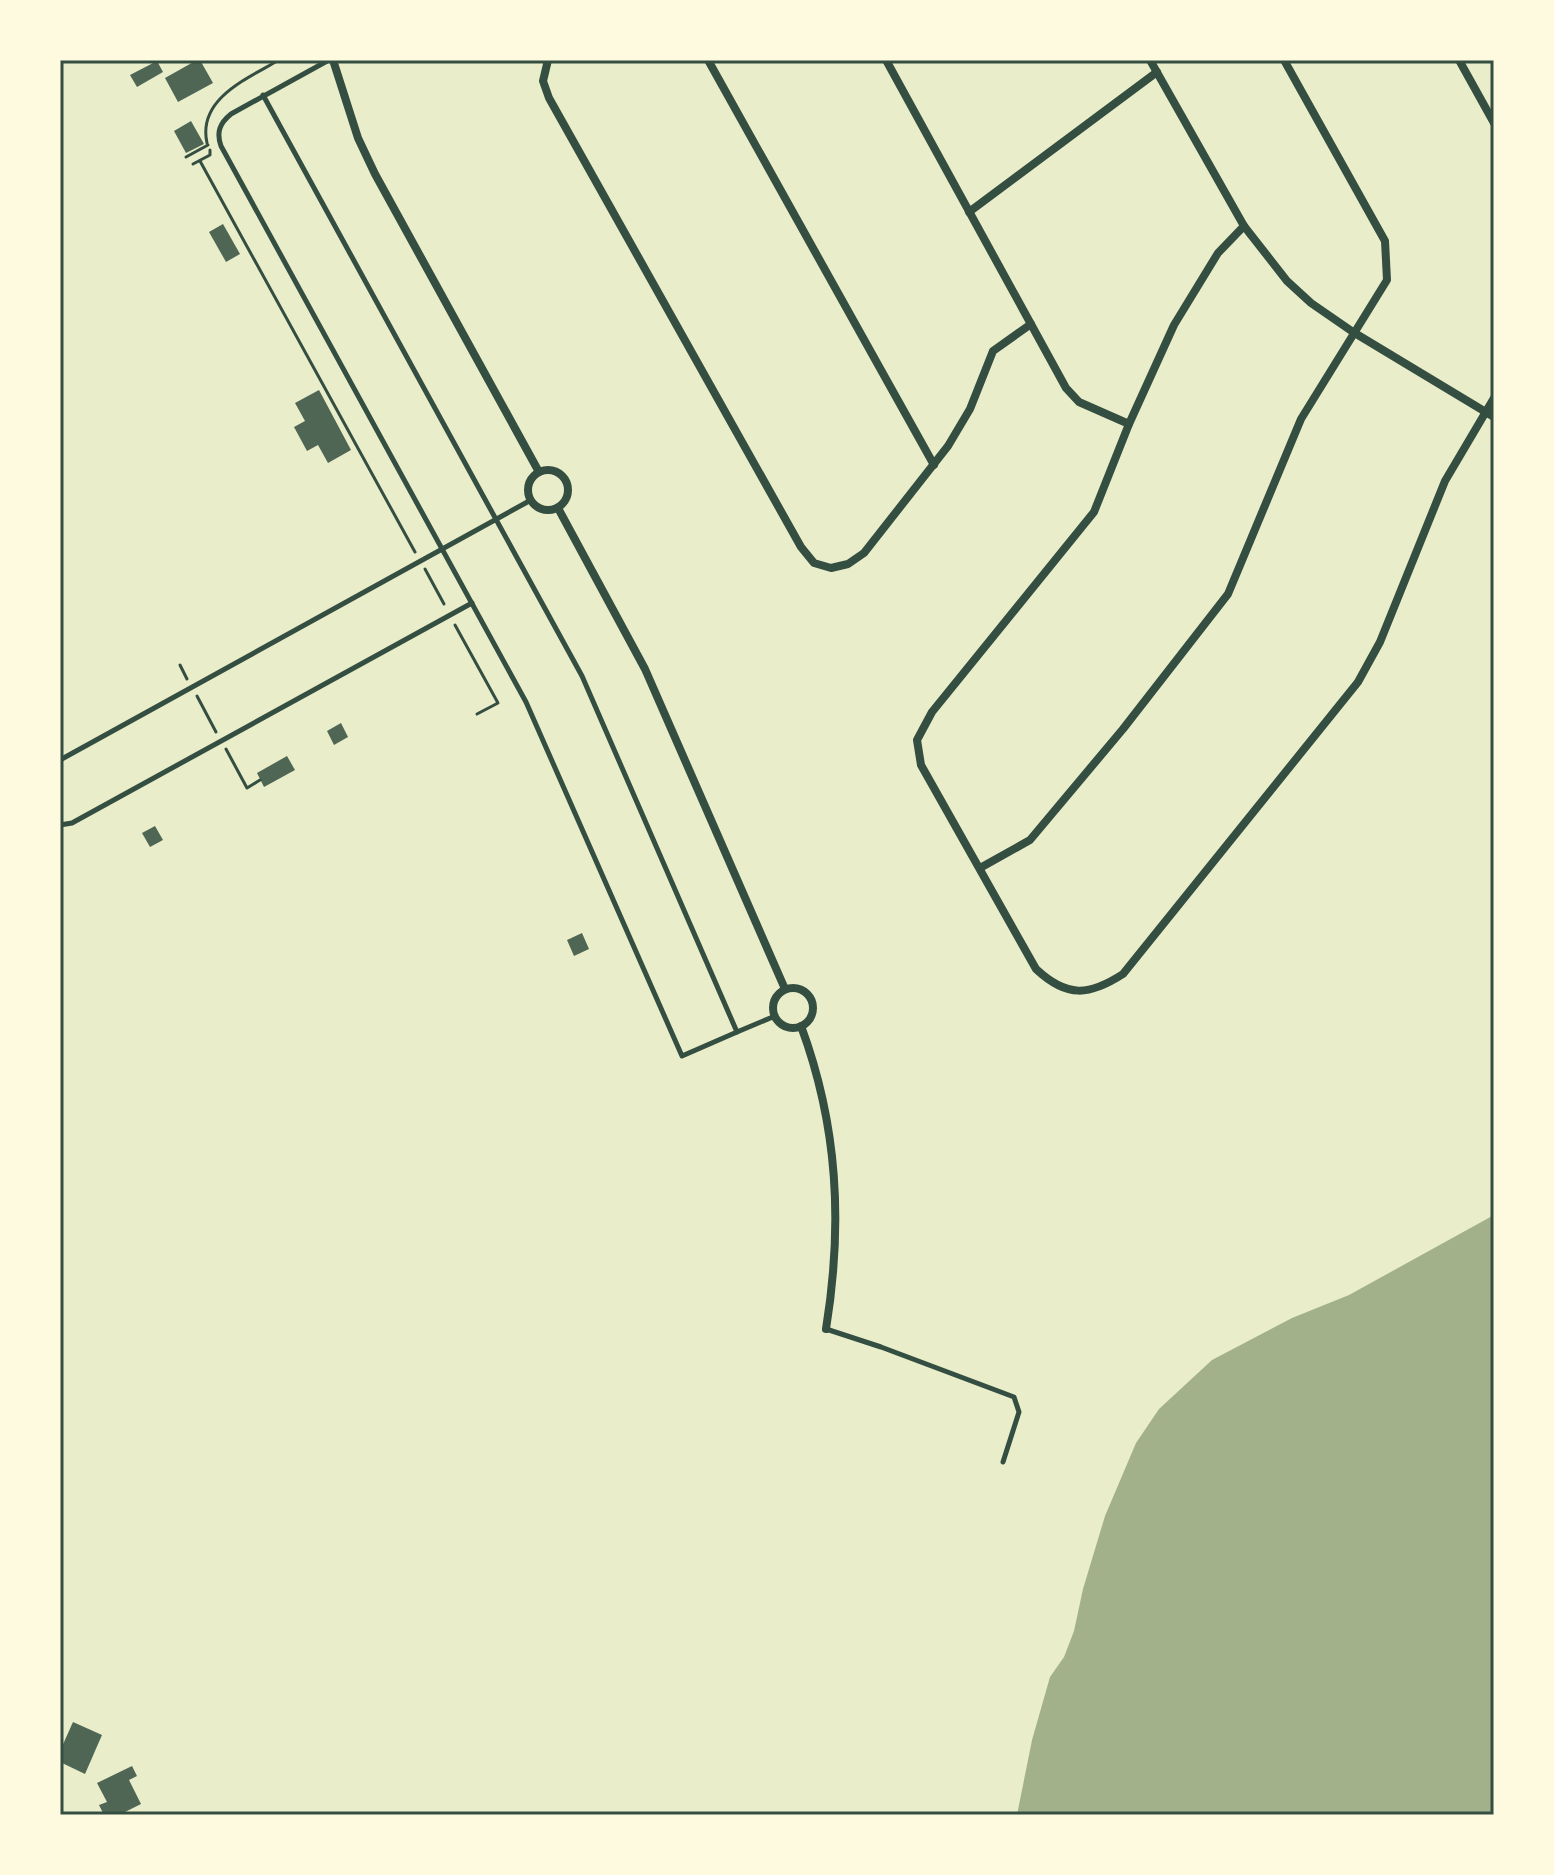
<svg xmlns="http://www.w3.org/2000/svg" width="1554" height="1875" font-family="Ubuntu,sans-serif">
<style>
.water{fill:#a3b18a}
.building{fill:#4f6655}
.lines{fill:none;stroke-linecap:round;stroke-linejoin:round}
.path{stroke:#344e41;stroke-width:3}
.service{stroke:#344e41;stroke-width:5}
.minor{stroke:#344e41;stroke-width:8}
.neatline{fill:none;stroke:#344e41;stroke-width:3}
</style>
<rect width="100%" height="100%" fill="#e9edc9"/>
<path class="water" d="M1494,1215V1815H1017L1032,1740L1050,1677L1064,1657L1074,1631L1083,1589L1105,1516L1136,1443L1159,1409L1212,1360L1292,1318L1349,1295Z"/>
<g class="building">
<path d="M197,60H200L213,83L178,102L165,78Z"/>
<path d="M157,61L163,72L137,87L130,75Z"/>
<path d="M191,121L204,144L186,153L174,131Z"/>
<path d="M223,224L240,254L226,262L209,232Z"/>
<path d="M319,390L351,450L328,463L318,445L307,451L294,427L305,421L295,403Z"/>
<path d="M341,723L348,737L334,745L327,731Z"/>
<path d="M287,756L295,770L264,787L257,773Z"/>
<path d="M155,826L163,840L150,847L142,833Z"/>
<path d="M582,933L589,949L574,956L567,940Z"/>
<path d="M73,1722L102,1735L85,1774L60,1762V1751Z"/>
<path d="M132,1766L137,1776L129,1780L141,1804L119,1815H104L99,1805L107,1802L97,1783Z"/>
</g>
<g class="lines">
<g class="path">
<path d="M207,143C197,98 249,78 279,60"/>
<path d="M186,157L208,145"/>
<path d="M200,161L415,552"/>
<path d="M193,164L210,155V150"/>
<path d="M425,569L444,604"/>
<path d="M455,625L498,703L477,714"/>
<path d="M180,665L187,679"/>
<path d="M197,696L216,732"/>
<path d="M226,749L247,788L260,780"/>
</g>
<g class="service">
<path d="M329,60L231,114C220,123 216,132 221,146L526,702L682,1056L737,1032"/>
<path d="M263,95L582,676L737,1032L775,1016"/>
<path d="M60,760L531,500"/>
<path d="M60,825L72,823L472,603"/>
<path d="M826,1329L881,1347L1014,1397L1019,1412L1003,1462"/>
</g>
<g class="minor">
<path d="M333,60L358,138L375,174L539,472"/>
<path d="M548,60L543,81L549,98L801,547L814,563L831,568L848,564L864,553L948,446L970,409L993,351L1031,324"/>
<path d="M708,60L934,465"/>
<path d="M886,60L1066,388L1079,402L1129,424"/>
<path d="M1150,60L1244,226L1287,281L1311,303L1353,332L1494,417"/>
<path d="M1459,60L1494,123"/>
<path d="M969,212L1157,72"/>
<path d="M1244,226L1218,253L1174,325L1129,424L1094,512L932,712L917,740L921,765L1036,969C1067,998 1089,996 1123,974L1358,682L1380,642L1445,481L1494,398"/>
<circle cx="548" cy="490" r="20"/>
<path d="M558,508L645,669L785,989"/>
<path d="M980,868L1030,840L1123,729L1228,594L1301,419L1387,280L1385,241L1284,60"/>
<circle cx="793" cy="1008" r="20"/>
<path d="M801,1026C838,1126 843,1224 826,1329"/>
</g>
</g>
<rect width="1554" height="1875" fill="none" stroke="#fefae0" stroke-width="124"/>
<rect x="62" y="62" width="1430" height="1751" class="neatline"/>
</svg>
